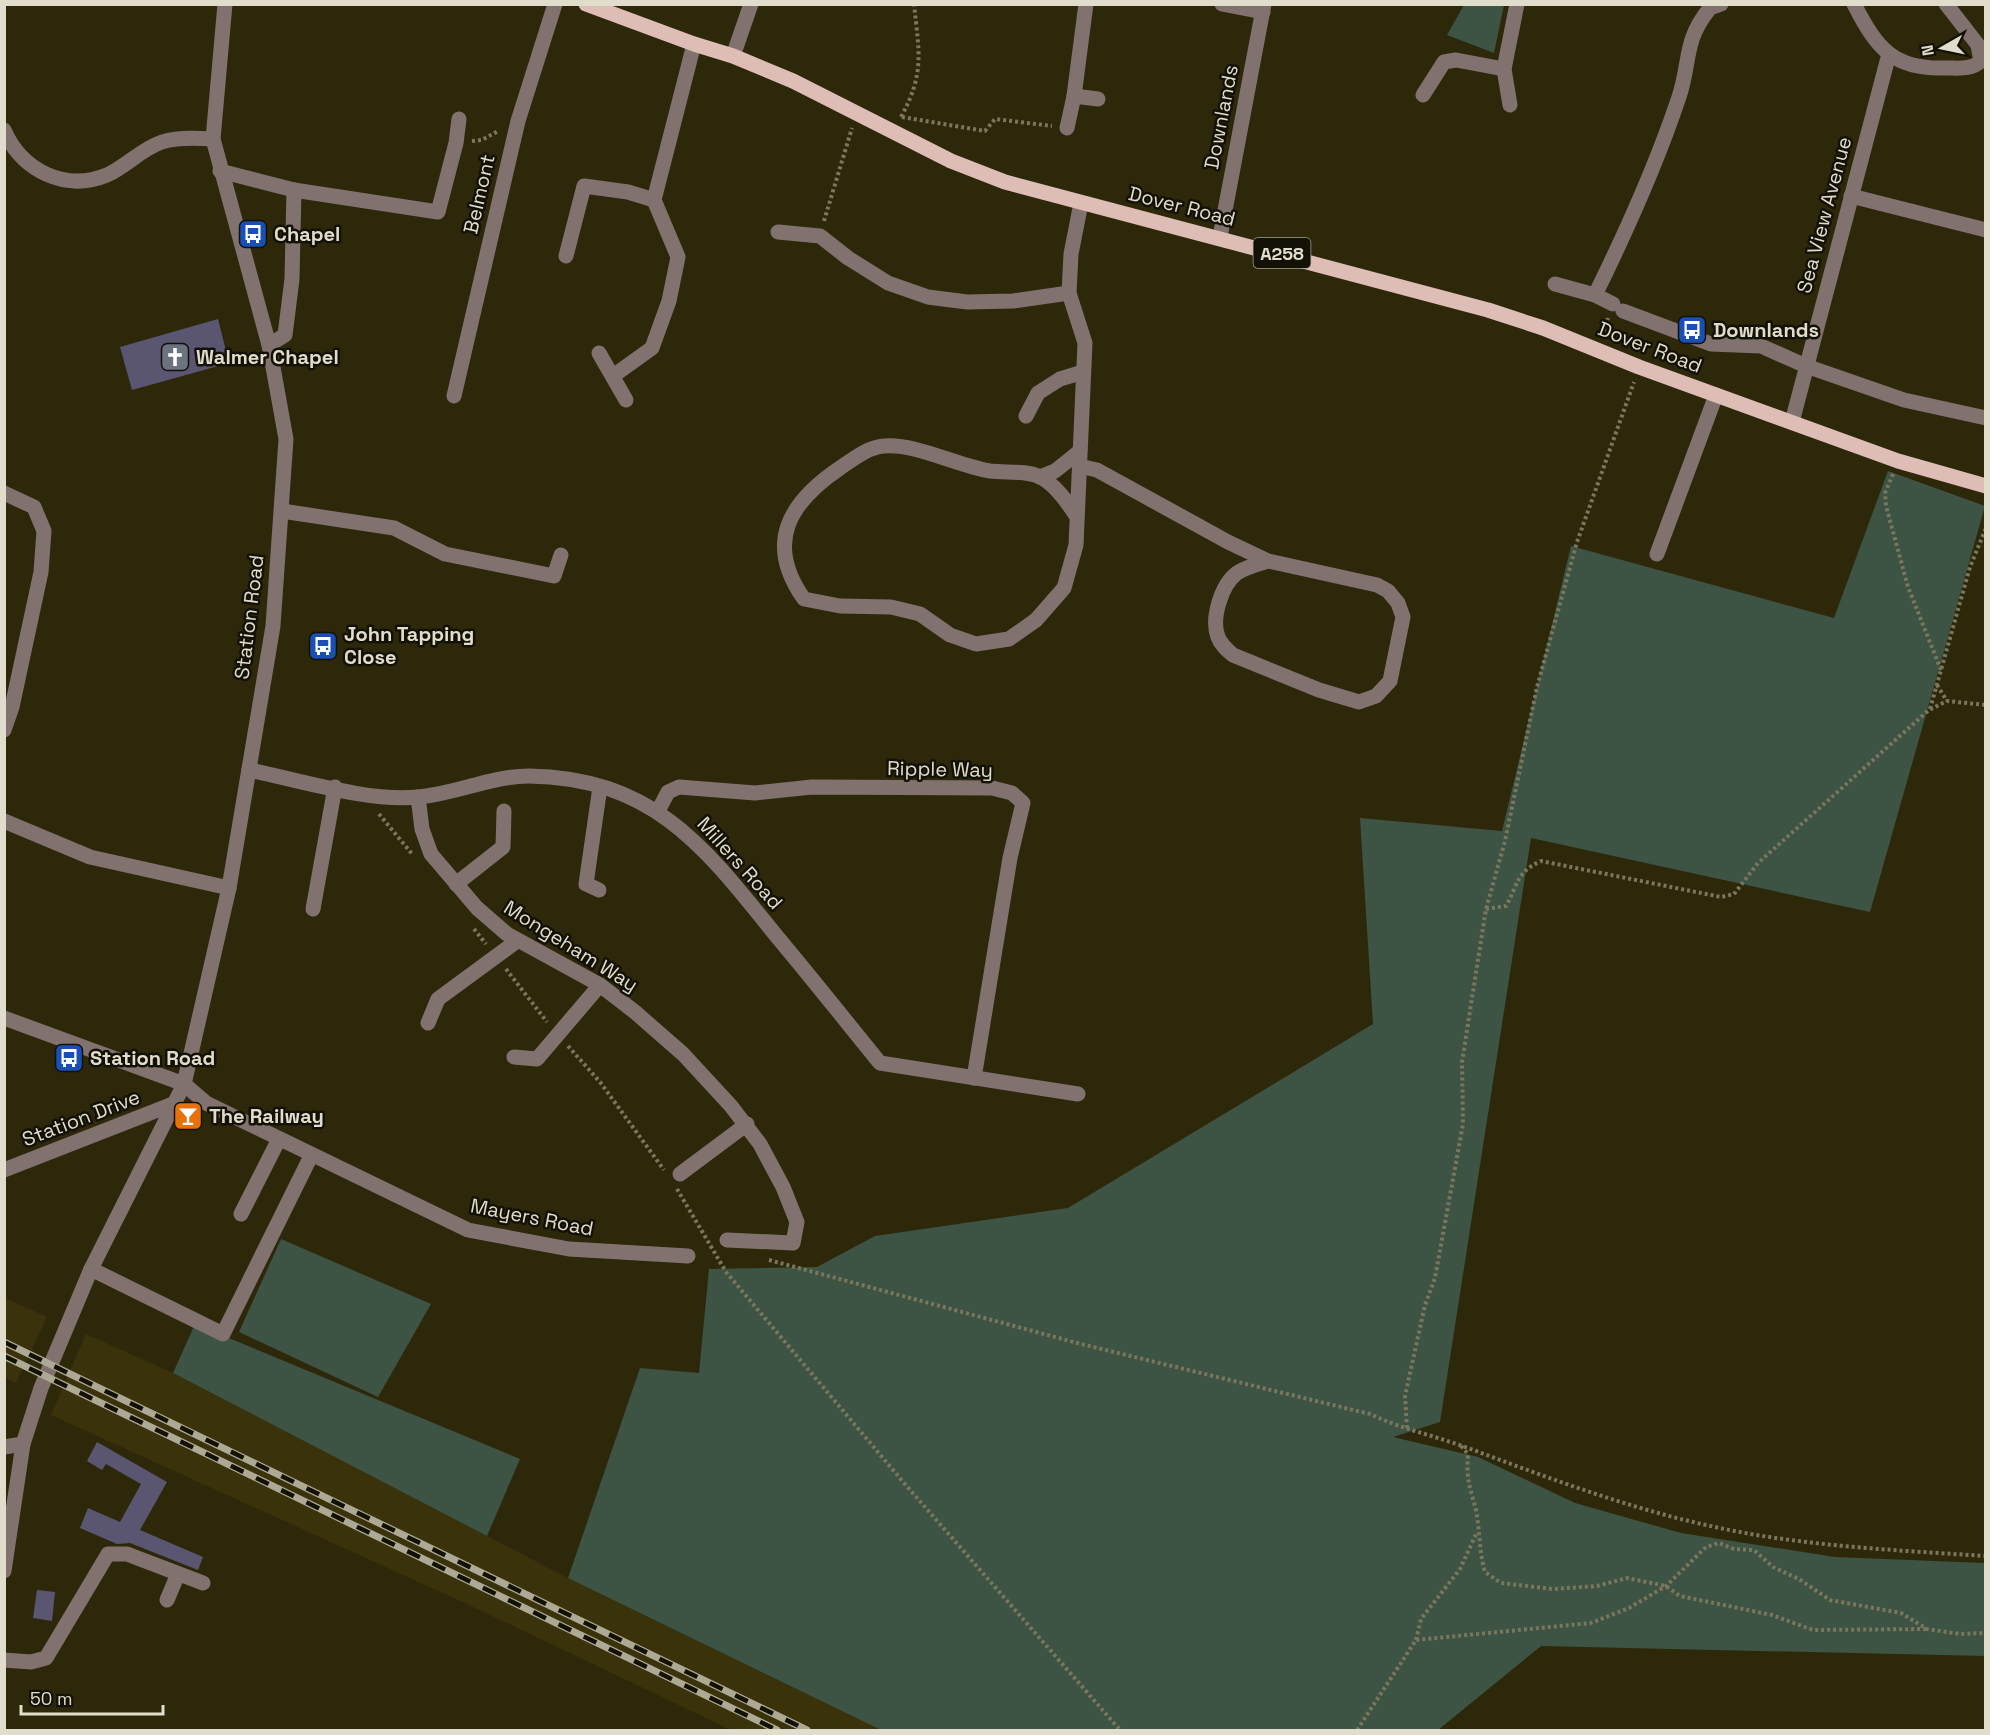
<svg xmlns="http://www.w3.org/2000/svg" width="1990" height="1735" font-family="'Space Grotesk',sans-serif">
<style>
.built{fill:#3a320a}
.green{fill:#3d5343}
.building{fill:#5a5571}
.lines{fill:none;stroke-linecap:round;stroke-linejoin:round}
.path{stroke:#7b765e;stroke-width:4;stroke-dasharray:3 3;stroke-linecap:butt}
.minor{stroke:#82726f;stroke-width:15}
.major{stroke:#debdb7;stroke-width:15}
.rail-casing{stroke:#ada994;stroke-width:7}
.rail{stroke:#131105;stroke-width:4.5;stroke-dasharray:14;stroke-linecap:butt}
.labels{text-anchor:middle;dominant-baseline:central;stroke-width:5;stroke-linejoin:round;paint-order:stroke}
.shield{fill:#131105;stroke:#a2a090;stroke-width:1.5}
.shield-label{font-size:18px;font-weight:bold;fill:#e0ddcc}
.street-label{font-size:20px;fill:#e0ddcc;stroke:#131105}
.poi-label{font-size:20px;font-weight:bold;fill:#e0ddcc;stroke:#131105;text-anchor:start}
</style>
<rect width="100%" height="100%" fill="#2e280a"/>
<g class="built">
<path d="M5,1298L47,1317L16,1383L5,1377Z"/>
<path d="M86,1334L173,1373L568,1578L881,1730H731L469,1605L51,1415Z"/>
</g>
<g class="green">
<path d="M1464,5H1504L1494,53L1447,35Z"/>
<path d="M1888,471L1985,506L1870,912L1531,838L1440,1422L1393,1437L1478,1457L1575,1503L1681,1533L1835,1557L1985,1563V1656L1541,1646L1438,1730H881L568,1578L640,1368L699,1373L709,1269L817,1267L875,1236L1068,1208L1373,1024L1360,818L1502,831L1571,546L1834,618Z"/>
<path d="M281,1239L431,1304L378,1397L239,1332Z"/>
<path d="M195,1324L520,1459L487,1536L173,1373Z"/>
</g>
<g class="building">
<path d="M218,319L229,363L132,390L120,347Z"/>
<path d="M97,1442L167,1482L140,1530L203,1557L198,1570L130,1543L117,1544L80,1528L88,1508L120,1522L141,1484L106,1464L102,1470L87,1461Z"/>
<path d="M37,1590L55,1592L52,1621L33,1618Z"/>
</g>
<g class="lines">
<g class="path">
<path d="M901,117C925,73 919,52 914,4"/>
<path d="M902,117L985,131L995,119L1052,126"/>
<path d="M472,141L482,140L498,131"/>
<path d="M824,221L852,128"/>
<path d="M1602,337L1608,318"/>
<path d="M1893,474L1885,493L1886,506L1908,587L1941,670"/>
<path d="M1937,685L1947,701"/>
<path d="M1930,709L1970,567L1986,528"/>
<path d="M379,814L412,854"/>
<path d="M1486,909L1506,906C1518,885 1516,872 1541,861L1721,897L1734,894L1758,863L1929,710L1947,701L1986,705"/>
<path d="M474,929L486,944"/>
<path d="M506,969L547,1022"/>
<path d="M568,1046L600,1082L664,1170"/>
<path d="M677,1189L726,1272L904,1483L1120,1730"/>
<path d="M769,1260L1081,1344L1370,1414C1401,1429 1436,1436 1468,1448C1546,1477 1625,1507 1706,1525C1797,1546 1893,1550 1986,1556"/>
<path d="M1407,1428L1405,1396L1425,1305L1435,1278L1463,1124L1462,1062L1486,909L1505,841L1537,687L1577,542L1634,382"/>
<path d="M1461,1446L1468,1454C1466,1480 1470,1487 1476,1510C1480,1531 1479,1552 1485,1572L1501,1583L1553,1589L1597,1586L1627,1578L1666,1586L1680,1596L1772,1615L1813,1630L1926,1629"/>
<path d="M1416,1640L1421,1619L1460,1569L1477,1532"/>
<path d="M1357,1730L1416,1640L1591,1623L1629,1608L1666,1586L1706,1547L1719,1543L1734,1549L1754,1550L1773,1567L1799,1579L1830,1600L1901,1613L1927,1629L1960,1634L1986,1633"/>
</g>
<g class="minor">
<path d="M1222,4L1263,12"/>
<path d="M1854,4C1877,49 1894,70 1946,68C1960,68 1971,70 1981,61L1978,45L1946,4"/>
<path d="M733,56L751,4"/>
<path d="M1423,95L1444,62L1456,60L1504,69"/>
<path d="M1074,96L1098,99"/>
<path d="M1510,105L1504,69L1517,4"/>
<path d="M1067,128L1074,96L1086,4"/>
<path d="M4,130C22,171 65,192 107,175C127,166 141,149 162,142C178,137 197,138 213,139"/>
<path d="M220,171L294,190L292,279L285,335L269,345"/>
<path d="M294,190L438,212L456,143L459,119"/>
<path d="M1851,196L1986,230"/>
<path d="M778,232L820,236L848,258L888,283L928,297L967,302L1013,301L1069,293"/>
<path d="M1220,237L1264,4"/>
<path d="M566,256L584,186L628,192L654,200"/>
<path d="M1555,284L1595,295L1613,304"/>
<path d="M1595,295C1627,230 1656,166 1679,97C1691,61 1683,41 1710,8L1721,4"/>
<path d="M1623,311L1711,344L1761,346L1806,366L1904,400L1986,418"/>
<path d="M599,353L626,400"/>
<path d="M613,376L652,348L669,301L678,257L654,200L694,44"/>
<path d="M454,396L518,121L555,4"/>
<path d="M1026,416L1038,393L1060,379L1083,372"/>
<path d="M1792,422L1889,54"/>
<path d="M1079,466L1097,470L1228,542L1268,561L1377,585L1388,591L1398,603L1403,617L1390,681L1376,696L1359,702L1319,690L1233,655C1227,650 1221,645 1218,637C1211,619 1221,585 1237,573C1246,567 1258,564 1268,561"/>
<path d="M1040,477L1055,471L1080,451"/>
<path d="M4,493L34,507L44,531L41,572L12,707L4,730"/>
<path d="M282,511L394,528L445,554L554,576L561,555"/>
<path d="M1077,517C1068,503 1055,484 1040,477C1026,470 1006,473 990,471C958,466 915,443 884,446C868,447 853,459 840,468C788,503 765,544 804,599L840,606L891,607L920,614L950,635L976,644L1009,639L1036,620L1064,588L1076,545L1085,343L1069,293L1071,254L1081,203"/>
<path d="M1657,554L1716,395"/>
<path d="M249,770C299,780 368,802 418,797C457,794 490,776 529,776C653,778 704,846 774,933C810,976 845,1020 880,1063L1078,1094"/>
<path d="M418,797L422,829L431,854L477,908L507,934L600,985L635,1012L683,1054L731,1106L760,1144L783,1187L797,1222L793,1243L727,1240"/>
<path d="M658,811L668,792L679,787L755,793L812,787L992,788L1012,793L1023,803L1010,858L974,1078"/>
<path d="M4,821L90,857L229,888"/>
<path d="M456,884L503,847L504,811"/>
<path d="M599,890L586,884L600,787"/>
<path d="M313,909L335,787"/>
<path d="M4,1018L184,1084L206,1103L468,1230L569,1249L688,1256"/>
<path d="M428,1023L438,999L517,941"/>
<path d="M514,1057L537,1059L600,985"/>
<path d="M4,1170L173,1104"/>
<path d="M680,1174L747,1124"/>
<path d="M241,1214L279,1139"/>
<path d="M91,1269L223,1334L311,1156"/>
<path d="M4,1447L23,1444"/>
<path d="M4,1571L23,1444L41,1388L91,1269L184,1084L229,888L273,626L286,439L269,345L213,139L225,4"/>
<path d="M167,1600L178,1574"/>
<path d="M4,1660L31,1662L46,1658L108,1554H127L203,1583"/>
</g>
<path class="major" d="M586,4L694,44L733,56L793,81L951,161L1005,182L1488,310L1543,328L1639,367L1898,461L1986,486"/>
<g class="rail-casing">
<g id="rail">
<path d="M4,1342L807,1730"/>
<path d="M4,1356L777,1730"/>
</g>
</g>
<use href="#rail" class="rail"/>
</g>
<defs>
<g id="bus-square" transform="scale(1.5)"><rect x="-9" y="-9" width="18" height="18" rx="4" fill="#1a4fb4" stroke="#131105"/><path d="M-5-6H5V4H4V6H2V4H-2V6H-4V4H-5ZM-3.5-4V0h7V-4ZM-3.5 1.2v1.5H-2V1.2ZM2 1.2v1.5H3.5V1.2Z" fill="#fff"/></g>
<g id="church-square" transform="scale(1.5)"><rect x="-9" y="-9" width="18" height="18" rx="4" fill="#6b7280" stroke="#131105"/><path d="M-1.2-6h2.4v3.5h3.3v2.4h-3.3V6h-2.4V-.1h-3.3v-2.4h3.3Z" fill="#fff"/></g>
<g id="bar-square" transform="scale(1.5)"><rect x="-9" y="-9" width="18" height="18" rx="4" fill="#e8710a" stroke="#131105"/><path d="M-6-5H6L.8 .8V4.5H3.5V6h-7V4.5H-.8V.8Z" fill="#fff"/></g>
</defs>
<g fill-rule="evenodd">
<use href="#bus-square" x="253" y="234"/>
<use href="#bus-square" x="1692" y="330"/>
<use href="#church-square" x="175" y="357"/>
<use href="#bus-square" x="323" y="646"/>
<use href="#bus-square" x="69" y="1058"/>
<use href="#bar-square" x="188" y="1116"/>
</g>
<g class="labels">
<rect class="shield" x="1253.5" y="238" width="57" height="30" rx="4.5"/>
<g class="shield-label">
<text x="1282" y="253">A258</text>
</g>
<g class="street-label">
<text transform="translate(1221 117) rotate(-79)">Downlands</text>
<text transform="translate(479 194) rotate(-77)">Belmont</text>
<text transform="translate(1182 206) rotate(14)">Dover Road</text>
<text transform="translate(1824 215) rotate(-75)">Sea View Avenue</text>
<text transform="translate(1650 347) rotate(21)">Dover Road</text>
<text transform="translate(249 617) rotate(-83)">Station Road</text>
<text transform="translate(940 769) rotate(1)">Ripple Way</text>
<text transform="translate(740 863) rotate(48)">Millers Road</text>
<text transform="translate(571 946) rotate(32)">Mongeham Way</text>
<text transform="translate(81 1118) rotate(-21)">Station Drive</text>
<text transform="translate(532 1217) rotate(11)">Mayers Road</text>
</g>
<g class="poi-label">
<text x="274" y="234">Chapel</text>
<text x="1713" y="330">Downlands</text>
<text x="196" y="357">Walmer Chapel</text>
<text x="344" y="634">John Tapping<tspan x="344" dy="23">Close</tspan></text>
<text x="90" y="1058">Station Road</text>
<text x="209" y="1116">The Railway</text>
</g>
</g>
<rect width="1990" height="1735" fill="none" stroke="#e0ddcc" stroke-width="12"/>
<g transform="translate(1942 48) rotate(261)" stroke="#131105" stroke-width="4.5" paint-order="stroke">
<path d="M0-4.5L10 22L0 15L-10 22Z" fill="#e0ddcc"/>
<text y="-9" font-size="16" font-weight="bold" text-anchor="middle" fill="#e0ddcc">N</text>
</g>
<path d="M21 1705v9h142v-9" fill="none" stroke="#e0ddcc" stroke-width="3"/>
<text x="30" y="1705" font-size="18" fill="#e0ddcc" stroke="#131105" stroke-width="4.5" paint-order="stroke">50 m</text>
</svg>
